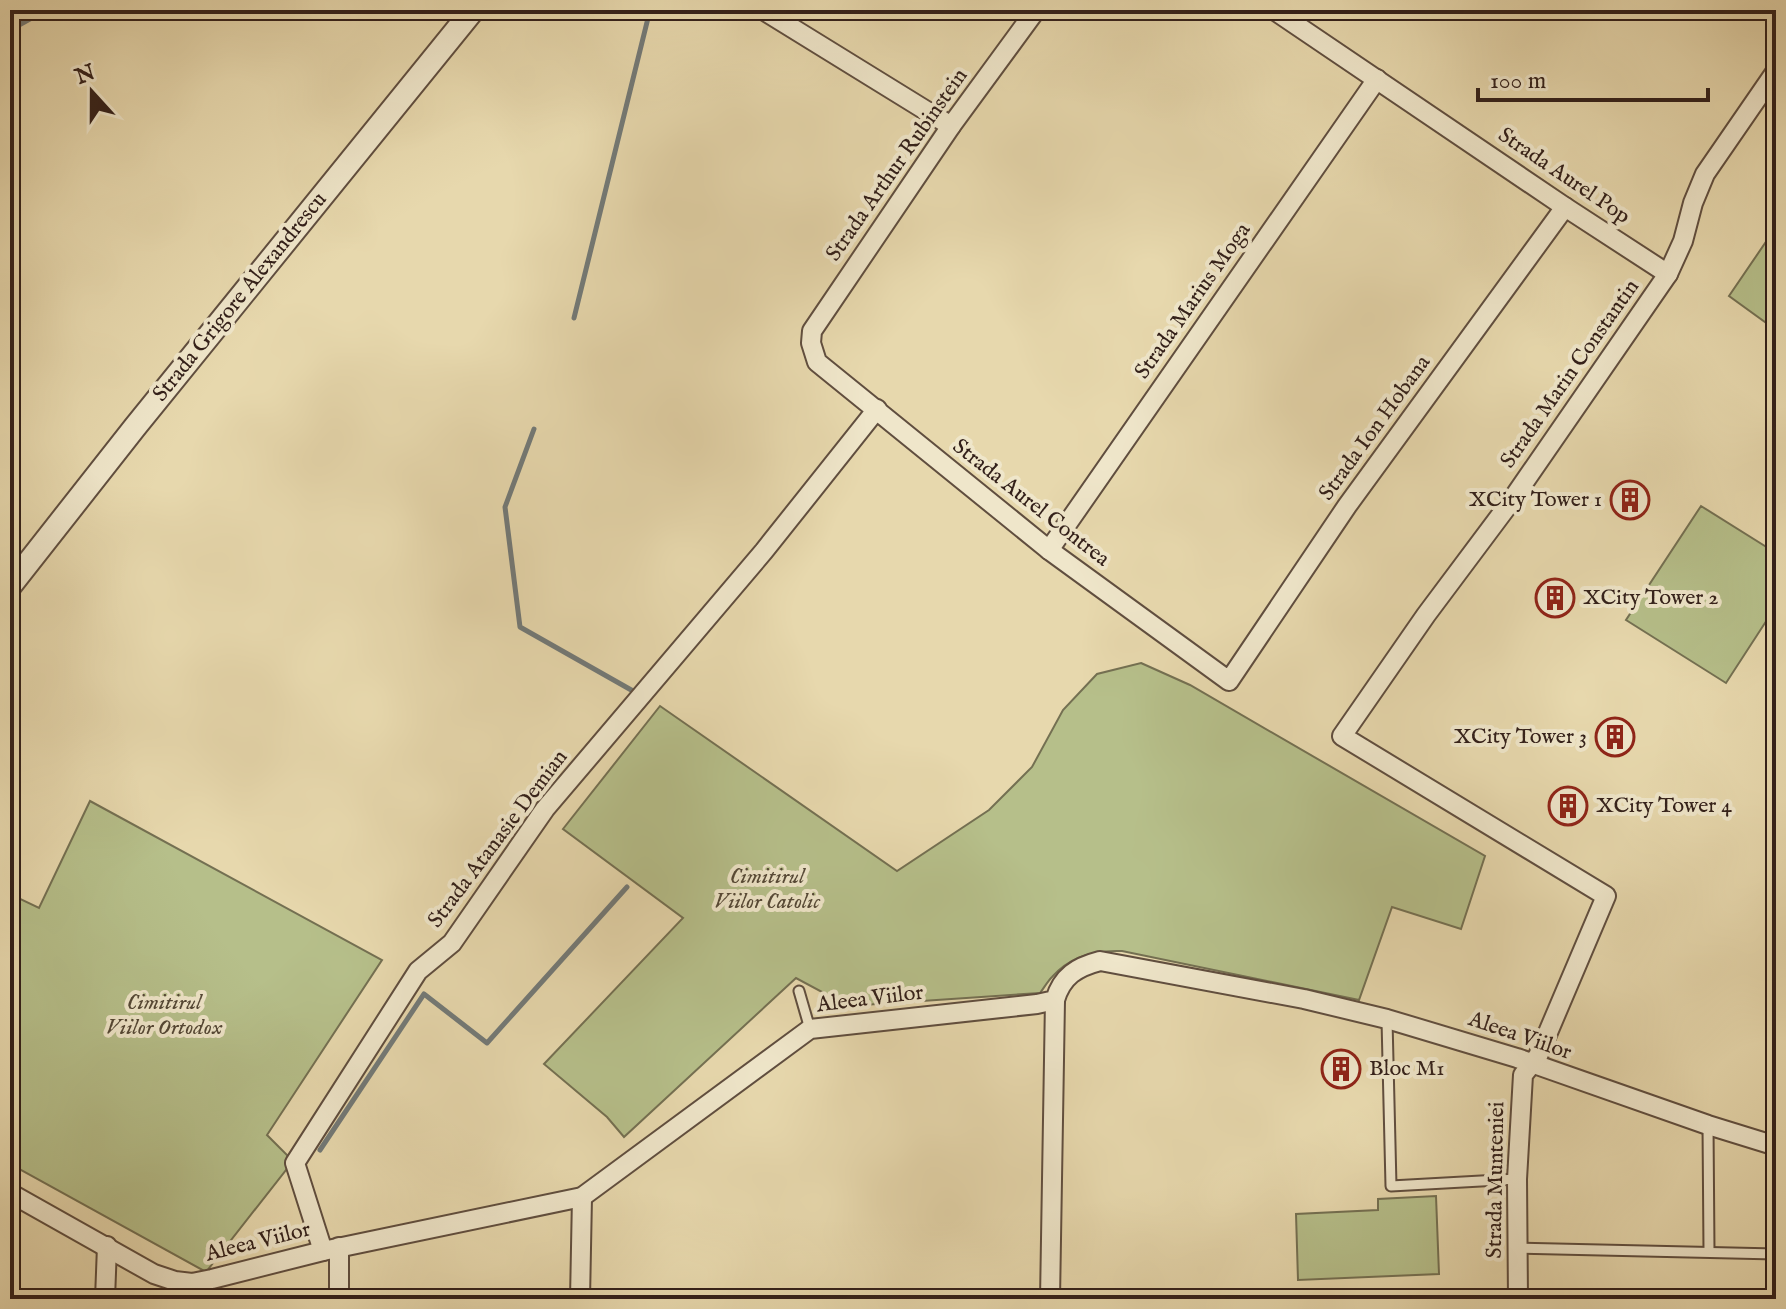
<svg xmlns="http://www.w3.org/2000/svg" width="1786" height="1309" font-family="'IM FELL English',serif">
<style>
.green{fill:#b6bf8a;stroke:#747052;stroke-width:2}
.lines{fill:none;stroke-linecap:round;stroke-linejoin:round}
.stream{stroke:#737a78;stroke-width:5}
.service-casing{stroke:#604e3f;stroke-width:13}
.minor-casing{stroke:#604e3f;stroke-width:22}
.tertiary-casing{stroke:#604e3f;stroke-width:26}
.service{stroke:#efe6ca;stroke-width:9}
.minor{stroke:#efe6ca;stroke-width:18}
.tertiary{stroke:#efe6ca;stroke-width:22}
.labels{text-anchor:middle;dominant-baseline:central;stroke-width:8;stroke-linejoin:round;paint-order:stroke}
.street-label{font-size:22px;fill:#33201a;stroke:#efe6ca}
.poi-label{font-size:22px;fill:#33201a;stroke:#efe6ca;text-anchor:start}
.park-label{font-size:22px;font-style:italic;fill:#544836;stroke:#efe6ca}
</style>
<rect width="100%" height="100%" fill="#e7d8ad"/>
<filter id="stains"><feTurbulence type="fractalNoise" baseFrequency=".0025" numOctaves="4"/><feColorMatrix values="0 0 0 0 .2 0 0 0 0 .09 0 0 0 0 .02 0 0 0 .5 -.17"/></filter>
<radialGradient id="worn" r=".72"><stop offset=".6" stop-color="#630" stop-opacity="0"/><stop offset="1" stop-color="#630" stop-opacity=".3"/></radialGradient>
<g class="green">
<path d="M1776,227V330L1729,296Z"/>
<path d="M1701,506L1776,553V606L1726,683L1626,620Z"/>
<path d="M1141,663L1190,685L1485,856L1461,929L1392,907L1359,1000L1122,951C1096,950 1070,956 1052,977C1047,982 1044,988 1040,993L848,1006L796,978L624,1137L607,1117L544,1064L683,918L563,829L660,706L897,871L989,810L1032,767L1063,710L1097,674Z"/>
<path d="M90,801L382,960L267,1135L293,1161L206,1272L10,1164V894L39,908Z"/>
<path d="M1436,1196L1439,1274L1298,1280L1296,1214L1378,1210V1199Z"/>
</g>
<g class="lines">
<g class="stream">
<path d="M10,30L46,10"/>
<path d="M574,318L650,10"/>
<path d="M534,429L505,507L520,627L633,691"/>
<path d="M320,1150L424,994L487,1043L627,887"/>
</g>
<g class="service-casing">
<g id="service">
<path d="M799,991L810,1029"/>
<path d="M1387,1020L1391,1186L1517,1179"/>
<path d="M1708,1125L1709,1251"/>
<path d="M1517,1248L1776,1254"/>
</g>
</g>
<g class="minor-casing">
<g id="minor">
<path d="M763,10L951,126"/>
<path d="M1036,10L951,126L812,331L811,343L817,362L1049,550L1229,681L1347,506L1565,207"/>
<path d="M1274,10L1565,207L1668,274"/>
<path d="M1049,550L1377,79"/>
<path d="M10,1193L154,1274L175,1281L192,1283L212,1279L323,1251L582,1197L810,1029L1037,1004L1055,1000C1062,976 1077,967 1100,961L1304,999L1387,1019L1517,1058L1708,1125L1776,1146"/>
<path d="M339,1247V1299"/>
<path d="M323,1251L295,1163L418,971L452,943L545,809L764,551L877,409"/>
<path d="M105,1299L107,1246"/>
<path d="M580,1299L582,1197"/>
<path d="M1050,1299L1055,1000"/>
<path d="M1518,1299L1517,1179L1523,1075L1538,1056L1606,896L1342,736L1426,615L1509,504L1668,274L1683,241L1693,203L1705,174L1776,71"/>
</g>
</g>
<g class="tertiary-casing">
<path id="tertiary" d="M10,586L135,427L473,10"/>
</g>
<use href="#service" class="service"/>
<use href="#minor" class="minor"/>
<use href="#tertiary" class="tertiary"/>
</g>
<defs>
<g id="building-ring" transform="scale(2)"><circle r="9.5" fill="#efe6ca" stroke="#8f2418" stroke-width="1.5"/><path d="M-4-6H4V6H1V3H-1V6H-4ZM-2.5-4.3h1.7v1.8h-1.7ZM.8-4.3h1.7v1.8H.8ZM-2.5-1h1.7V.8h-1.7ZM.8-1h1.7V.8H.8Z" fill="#8f2418"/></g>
</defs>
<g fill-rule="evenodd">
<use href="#building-ring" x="1630" y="500"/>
<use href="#building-ring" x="1555" y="598"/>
<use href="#building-ring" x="1615" y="737"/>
<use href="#building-ring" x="1568" y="806"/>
<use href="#building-ring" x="1341" y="1069"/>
</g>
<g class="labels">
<g class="street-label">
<text transform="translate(897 165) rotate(-55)">Strada Arthur Rubinstein</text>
<text transform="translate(1564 176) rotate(34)">Strada Aurel Pop</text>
<text transform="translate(240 297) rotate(-51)">Strada Grigore Alexandrescu</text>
<text transform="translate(1193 301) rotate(-55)">Strada Marius Moga</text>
<text transform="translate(1570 374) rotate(-55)">Strada Marin Constantin</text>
<text transform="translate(1375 428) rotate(-54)">Strada Ion Hobana</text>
<text transform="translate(1031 503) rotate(38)">Strada Aurel Contrea</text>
<text transform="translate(498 839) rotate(-53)">Strada Atanasie Demian</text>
<text transform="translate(870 999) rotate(-7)">Aleea Viilor</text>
<text transform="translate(1520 1036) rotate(19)">Aleea Viilor</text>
<text transform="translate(1496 1180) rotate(-89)">Strada Munteniei</text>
<text transform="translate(258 1242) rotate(-14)">Aleea Viilor</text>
</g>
<g class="poi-label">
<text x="1602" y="500" text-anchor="end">XCity Tower 1</text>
<text x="1583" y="598">XCity Tower 2</text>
<text x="1587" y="737" text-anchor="end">XCity Tower 3</text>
<text x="1596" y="806">XCity Tower 4</text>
<text x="1369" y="1069">Bloc M1</text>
</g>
<g class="park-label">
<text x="767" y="877">Cimitirul<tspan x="767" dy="25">Viilor Catolic</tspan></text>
<text x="164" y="1003">Cimitirul<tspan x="164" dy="25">Viilor Ortodox</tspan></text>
</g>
</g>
<rect width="1786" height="1309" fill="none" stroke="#e7d8ad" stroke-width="40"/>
<rect x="12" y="12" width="1762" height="1285" fill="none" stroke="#33201a" stroke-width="4"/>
<rect x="20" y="20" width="1746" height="1269" fill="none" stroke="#33201a" stroke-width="2"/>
<g transform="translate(92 92) rotate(339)" stroke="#efe6ca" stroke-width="6" paint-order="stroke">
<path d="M0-6L14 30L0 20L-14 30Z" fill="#33201a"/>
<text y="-12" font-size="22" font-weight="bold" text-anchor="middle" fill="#33201a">N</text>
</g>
<path d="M1478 88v12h230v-12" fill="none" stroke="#33201a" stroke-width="4"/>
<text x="1490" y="88" font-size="24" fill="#33201a" stroke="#efe6ca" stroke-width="6" paint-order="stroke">100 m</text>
<rect width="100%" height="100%" filter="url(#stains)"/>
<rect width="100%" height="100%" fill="url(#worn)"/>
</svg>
